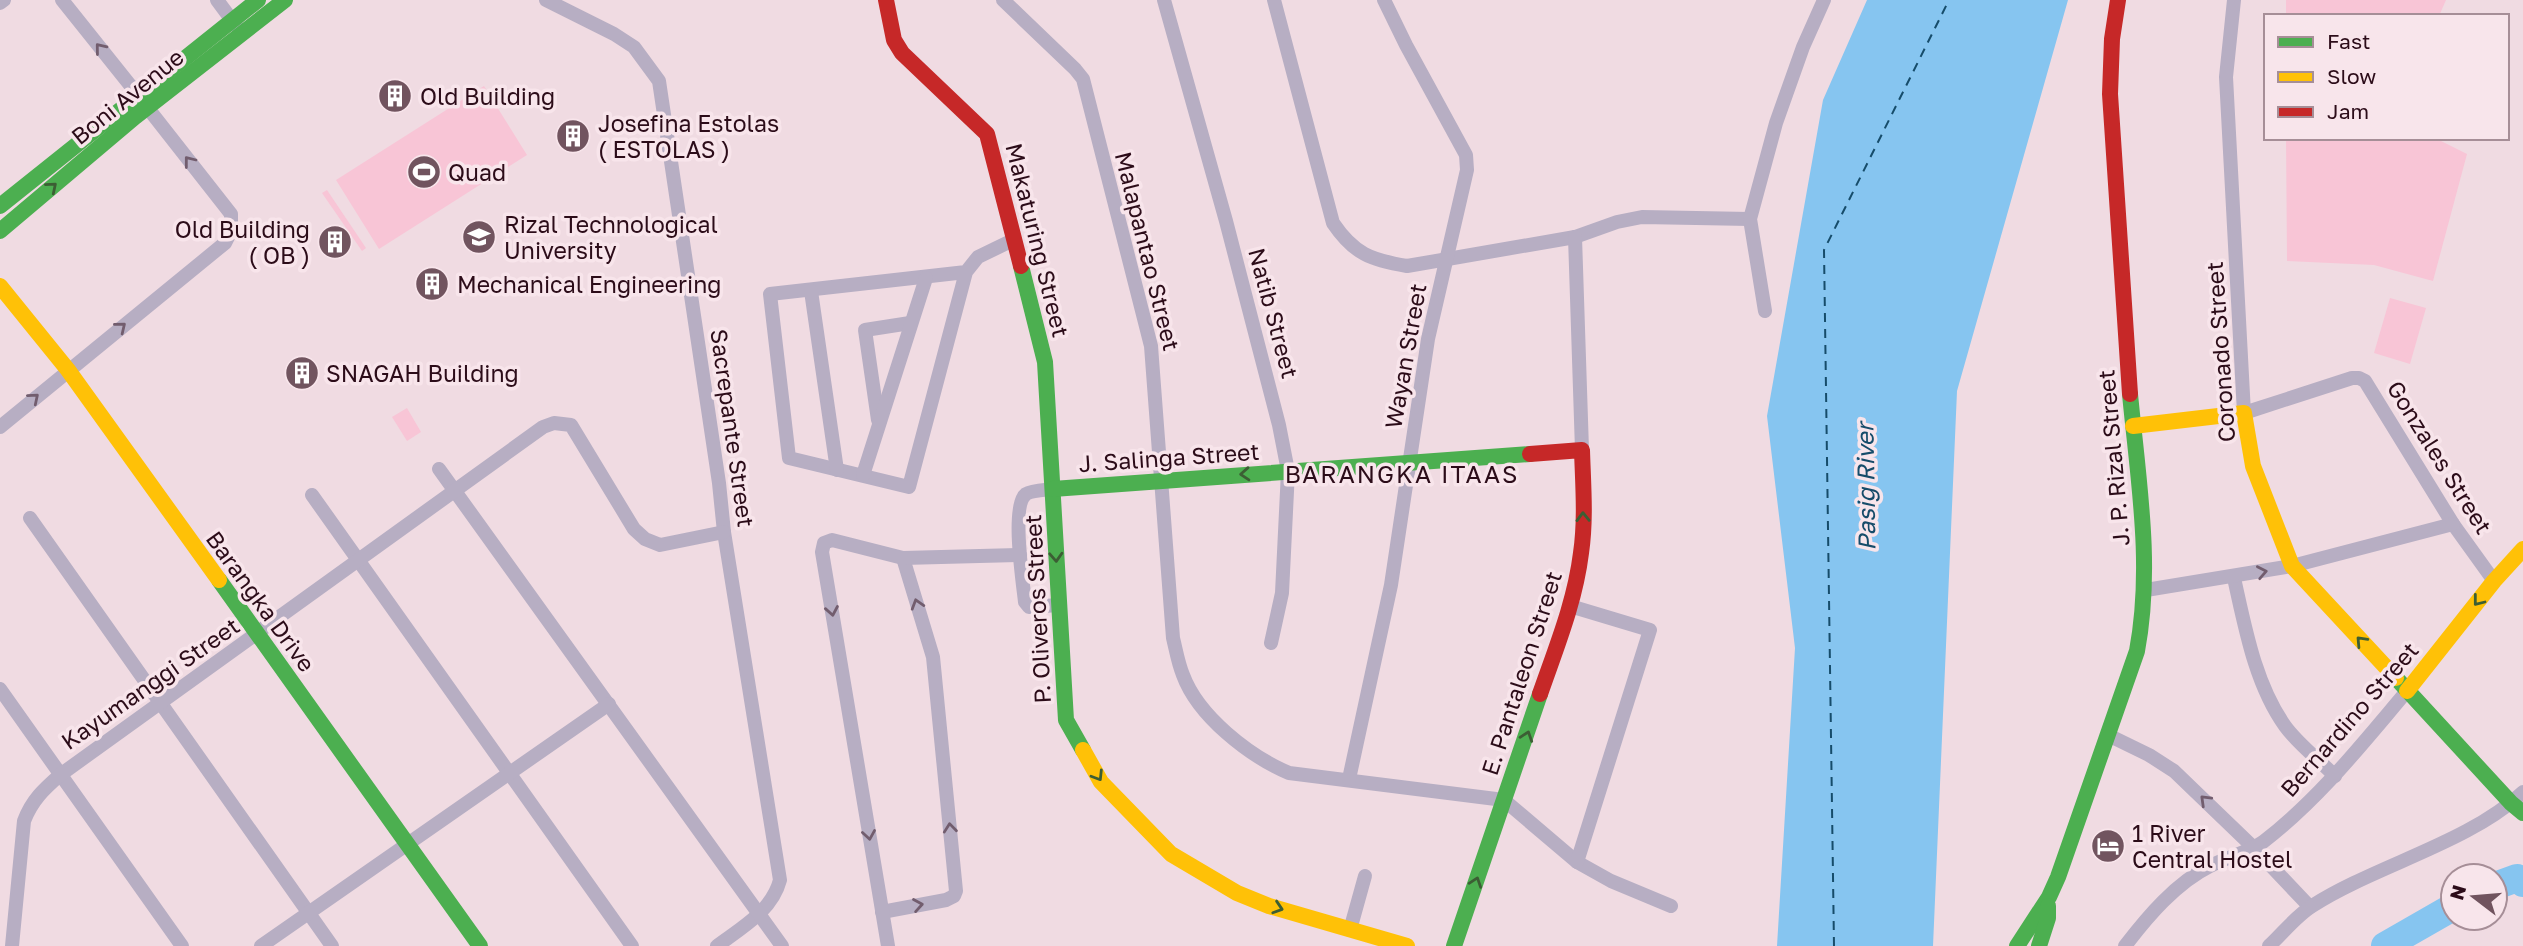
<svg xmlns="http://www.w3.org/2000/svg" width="2523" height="946" font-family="'Golos Text',sans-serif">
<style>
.green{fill:#f8c5d6}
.water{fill:#86c5f0}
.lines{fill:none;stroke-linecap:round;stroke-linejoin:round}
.river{stroke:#86c5f0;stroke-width:28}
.ferry{stroke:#164c6a;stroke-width:2;stroke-dasharray:9 7;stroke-linecap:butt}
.street{stroke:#b7aec3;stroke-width:14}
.fast{stroke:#4caf50;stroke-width:16}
.slow{stroke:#ffc107;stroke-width:16}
.jam{stroke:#c62828;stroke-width:16}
.oneway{stroke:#725d6e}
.oneway2{stroke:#3c5e34}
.labels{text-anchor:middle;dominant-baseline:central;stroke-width:7;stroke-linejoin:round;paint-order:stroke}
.street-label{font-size:23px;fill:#2c0c19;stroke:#f8e5eb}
.poi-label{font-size:23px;fill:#2c0c19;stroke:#f8e5eb;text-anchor:start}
.neighbourhood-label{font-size:24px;letter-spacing:2px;fill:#2c0c19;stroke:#f8e5eb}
.water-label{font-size:24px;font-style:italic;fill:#164c6a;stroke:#f8e5eb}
</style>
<rect width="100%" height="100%" fill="#f0dbe2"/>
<g class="green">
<path d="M2286,0H2446L2439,16H2286Z"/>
<path d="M484,86L527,155L379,249L336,180Z"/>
<path d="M2286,138H2435L2467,154L2433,281L2374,265L2287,261Z"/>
<path d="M327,190L366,248L362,251L322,193Z"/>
<path d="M2390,298L2426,308L2410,364L2374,353Z"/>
<path d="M407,408L421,432L407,441L392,417Z"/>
</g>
<path class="water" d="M1867,0H2068L1957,391L1933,946H1777L1795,648L1767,416L1823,100Z"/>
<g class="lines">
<g class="river">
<path d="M2495,886L2517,878L2523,883"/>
<path d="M2385,946L2453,907"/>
</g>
<path class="ferry" d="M1834,946L1824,250L1949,0"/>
<g class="street">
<path d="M62,0L138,95"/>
<path d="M217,0L237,27"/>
<path d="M546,0L614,34L634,47L659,81L719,483L724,532L780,880C772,911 741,928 717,946"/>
<path d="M1003,0L1075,69L1083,79L1151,346L1173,638C1176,650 1178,663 1183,675C1198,716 1249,756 1289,773L1504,800L1577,862L1611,881L1671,906"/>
<path d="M1164,0L1226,221L1279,425L1288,471L1282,593L1271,643"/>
<path d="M1274,0L1333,223C1354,254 1371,260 1407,266L1575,237L1617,222L1642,217L1750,219"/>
<path d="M2234,0L2226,77L2244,413L2352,378H2359L2365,381L2453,524L2494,581"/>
<path d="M0,3L4,0"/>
<path d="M1575,237L1582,450"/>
<path d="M966,272L770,294L789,458L909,487L966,272L978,257L1013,240"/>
<path d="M811,291L837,470"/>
<path d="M1765,311L1750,219L1776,123L1803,47L1824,0"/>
<path d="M878,420L865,330L910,323"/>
<path d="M0,427L225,243L231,231V214L147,107"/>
<path d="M439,469L782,946"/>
<path d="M863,475L926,278"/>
<path d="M1053,489C1045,490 1032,490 1026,494C1011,505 1023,583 1025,602L1029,607L1059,605"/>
<path d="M312,495L632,946"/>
<path d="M30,518L332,946"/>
<path d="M2234,578C2245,627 2255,684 2285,726C2298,744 2319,760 2335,776"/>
<path d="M2146,590L2292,566L2453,524"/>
<path d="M1570,606L1650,630L1577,862"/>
<path d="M0,689L182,946"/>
<path d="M2108,735L2149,755L2174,771L2254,848L2310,907"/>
<path d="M1349,779L1391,585L1428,339L1467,170L1466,155L1406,45L1384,0"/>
<path d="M882,912L946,900L954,896L956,891L933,657L903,558"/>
<path d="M1350,930L1365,876"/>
<path d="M12,946L24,821C32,800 44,789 60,775L543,427L554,423L571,425L634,529L645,539L660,545L724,532"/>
<path d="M261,946L609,704"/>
<path d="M888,946L822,552L824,543L832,540L903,558L1020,555"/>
<path d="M2125,946C2148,916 2176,883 2210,866C2227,857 2247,853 2263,842C2319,799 2362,744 2407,691"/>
<path d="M2269,946C2283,933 2296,916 2312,906C2376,865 2469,843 2523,792"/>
</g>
<g class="fast">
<path d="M0,206L258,0"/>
<path d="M0,231L135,117L285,0"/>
<path d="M1021,266L1045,362L1066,720L1083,750"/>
<path d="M1053,489L1530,454"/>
<path d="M219,580L480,946"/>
<path d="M2396,678L2511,803L2523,813"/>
<path d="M1454,946L1540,694"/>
<path d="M2017,946L2049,897L2058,877L2137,651C2153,566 2138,479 2130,394"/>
<path d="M2039,946L2048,918V906"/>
</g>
<g class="slow">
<path d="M0,286L68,370L219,580"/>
<path d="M2133,426L2244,413L2253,466L2292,566L2396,678"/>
<path d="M2407,691L2494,581L2523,549"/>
<path d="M1083,750L1101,782L1171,854L1237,893L1269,906L1407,946"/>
</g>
<g class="jam">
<path d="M886,0L894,40L902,53L987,134L1021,266"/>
<path d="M2118,0L2112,39L2110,94L2130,394"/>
<path d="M1530,454L1582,450C1583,484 1586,519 1581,553C1575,602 1556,648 1540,694"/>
</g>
</g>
<defs><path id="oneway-chevron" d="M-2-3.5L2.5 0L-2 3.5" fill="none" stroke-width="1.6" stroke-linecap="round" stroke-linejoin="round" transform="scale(1.75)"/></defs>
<g class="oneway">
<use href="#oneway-chevron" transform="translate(100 48) rotate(-129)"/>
<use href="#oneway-chevron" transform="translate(189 161) rotate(-128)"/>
<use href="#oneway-chevron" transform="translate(121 327) rotate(-39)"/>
<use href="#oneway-chevron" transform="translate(34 398) rotate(-40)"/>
<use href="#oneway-chevron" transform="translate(2262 572) rotate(-11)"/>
<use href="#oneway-chevron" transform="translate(917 604) rotate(-107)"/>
<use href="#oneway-chevron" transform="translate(832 611) rotate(80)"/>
<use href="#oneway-chevron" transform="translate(2205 800) rotate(-136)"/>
<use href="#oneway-chevron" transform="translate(950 828) rotate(-96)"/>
<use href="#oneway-chevron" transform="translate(869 835) rotate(81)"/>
<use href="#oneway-chevron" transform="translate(918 905) rotate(-10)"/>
</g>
<g class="oneway2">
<use href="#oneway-chevron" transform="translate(52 187) rotate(-40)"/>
<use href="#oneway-chevron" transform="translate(1245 474) rotate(176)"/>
<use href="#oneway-chevron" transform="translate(1583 517) rotate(-91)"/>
<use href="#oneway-chevron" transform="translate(1056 557) rotate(87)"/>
<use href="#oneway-chevron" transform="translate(2478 601) rotate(128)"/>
<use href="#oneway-chevron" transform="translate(2361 641) rotate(-133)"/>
<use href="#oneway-chevron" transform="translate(1527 736) rotate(-71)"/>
<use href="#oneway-chevron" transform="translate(1098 776) rotate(58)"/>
<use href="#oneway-chevron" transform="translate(1476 882) rotate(-71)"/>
<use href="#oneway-chevron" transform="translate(1278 908) rotate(18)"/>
</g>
<defs>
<g id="building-disc" transform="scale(1.75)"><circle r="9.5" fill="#71545f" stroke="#f8e5eb"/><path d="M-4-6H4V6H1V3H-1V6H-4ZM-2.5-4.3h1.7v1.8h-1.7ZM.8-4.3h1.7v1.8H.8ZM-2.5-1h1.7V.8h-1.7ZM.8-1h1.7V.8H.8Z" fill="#fff"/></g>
<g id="stadium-disc" transform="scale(1.75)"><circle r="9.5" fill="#71545f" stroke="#f8e5eb"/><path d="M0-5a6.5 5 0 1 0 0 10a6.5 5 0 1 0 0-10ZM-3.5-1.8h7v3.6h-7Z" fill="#fff"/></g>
<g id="university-disc" transform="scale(1.75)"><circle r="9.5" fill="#71545f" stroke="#f8e5eb"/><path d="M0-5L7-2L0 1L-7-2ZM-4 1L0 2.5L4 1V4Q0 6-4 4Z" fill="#fff"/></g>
<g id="hotel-disc" transform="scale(1.75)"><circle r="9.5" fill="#71545f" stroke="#f8e5eb"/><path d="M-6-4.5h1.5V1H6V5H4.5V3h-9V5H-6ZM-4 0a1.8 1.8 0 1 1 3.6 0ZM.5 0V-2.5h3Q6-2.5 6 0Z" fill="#fff"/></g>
</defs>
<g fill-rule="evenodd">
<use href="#building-disc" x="395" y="96"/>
<use href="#building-disc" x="573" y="136"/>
<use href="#stadium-disc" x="424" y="172"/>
<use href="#university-disc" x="479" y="237"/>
<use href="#building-disc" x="335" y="242"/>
<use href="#building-disc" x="432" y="284"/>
<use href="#building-disc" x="302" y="373"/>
<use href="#hotel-disc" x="2108" y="846"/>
</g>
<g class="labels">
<g class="street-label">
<text transform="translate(127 96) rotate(-39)">Boni Avenue</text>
<text transform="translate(1038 240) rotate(76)">Makaturing Street</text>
<text transform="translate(1148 251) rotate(76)">Malapantao Street</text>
<text transform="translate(1274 313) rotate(75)">Natib Street</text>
<text transform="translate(2220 352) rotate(-94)">Coronado Street</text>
<text transform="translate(1405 356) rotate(-80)">Wayan Street</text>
<text transform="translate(733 428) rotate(82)">Sacrepante Street</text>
<text transform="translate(1169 457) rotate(-4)">J. Salinga Street</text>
<text transform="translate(2440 457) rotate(58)">Gonzales Street</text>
<text transform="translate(2113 458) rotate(-95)">J. P. Rizal Street</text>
<text transform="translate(261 601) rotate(54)">Barangka Drive</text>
<text transform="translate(1037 609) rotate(-93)">P. Oliveros Street</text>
<text transform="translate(1521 673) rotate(-72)">E. Pantaleon Street</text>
<text transform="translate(150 683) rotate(-35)">Kayumanggi Street</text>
<text transform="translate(2349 719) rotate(-49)">Bernardino Street</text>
</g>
<g class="poi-label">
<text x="420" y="96">Old Building</text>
<text x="598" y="123">Josefina Estolas<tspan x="598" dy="26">( ESTOLAS )</tspan></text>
<text x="448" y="172">Quad</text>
<text x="504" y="224">Rizal Technological<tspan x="504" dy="26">University</tspan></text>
<text x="310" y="229" text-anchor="end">Old Building<tspan x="310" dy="26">( OB )</tspan></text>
<text x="457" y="284">Mechanical Engineering</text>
<text x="326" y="373">SNAGAH Building</text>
<text x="2132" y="833">1 River<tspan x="2132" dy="26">Central Hostel</tspan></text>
</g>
<g class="neighbourhood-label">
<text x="1402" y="473">BARANGKA ITAAS</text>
</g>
<g class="water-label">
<text transform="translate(1865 487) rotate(-91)">Pasig River</text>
</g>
</g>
<rect x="2264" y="14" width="245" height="126" fill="#f8e5eb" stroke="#a68e97" stroke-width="2"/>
<rect x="2278" y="37" width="35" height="10" fill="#4caf50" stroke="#a68e97" stroke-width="2"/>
<text x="2327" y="49" font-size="21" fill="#2c0c19">Fast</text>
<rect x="2278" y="72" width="35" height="10" fill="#ffc107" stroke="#a68e97" stroke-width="2"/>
<text x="2327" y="84" font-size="21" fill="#2c0c19">Slow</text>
<rect x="2278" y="107" width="35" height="10" fill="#c62828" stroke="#a68e97" stroke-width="2"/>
<text x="2327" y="119" font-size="21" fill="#2c0c19">Jam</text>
<g transform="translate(2474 897) rotate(286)"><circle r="33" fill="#f8e5eb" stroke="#a68e97" stroke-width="2"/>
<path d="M0-5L12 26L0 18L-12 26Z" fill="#71545f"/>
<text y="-10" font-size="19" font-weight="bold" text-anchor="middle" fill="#2c0c19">N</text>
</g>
</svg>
